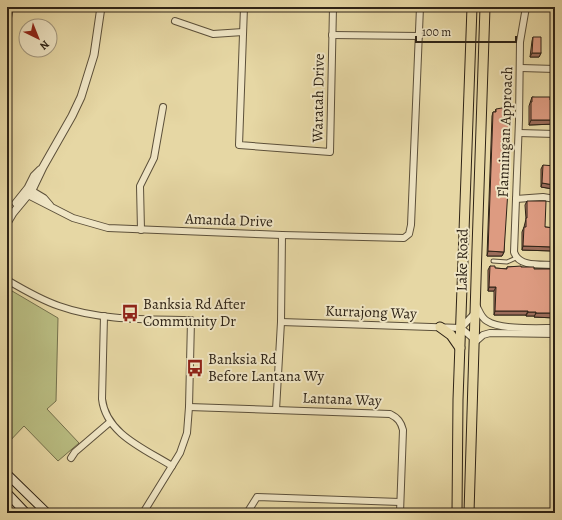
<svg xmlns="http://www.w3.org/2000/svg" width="562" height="520" font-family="Alegreya,serif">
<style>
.green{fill:#b9bd82;stroke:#74704c}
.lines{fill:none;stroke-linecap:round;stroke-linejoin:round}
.service-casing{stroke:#5c503a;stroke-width:5}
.minor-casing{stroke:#5c503a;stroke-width:8}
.tertiary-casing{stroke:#5c503a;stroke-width:9}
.secondary-casing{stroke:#2e2316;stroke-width:10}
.primary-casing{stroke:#2e2316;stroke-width:11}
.service{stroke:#efe5c4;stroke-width:3}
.minor{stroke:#efe5c4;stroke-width:6}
.tertiary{stroke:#efe5c4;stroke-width:7}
.secondary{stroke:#efe5c4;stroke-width:8}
.primary{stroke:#e6d7a4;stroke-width:9}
.wall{fill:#be856f;stroke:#2e2316}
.shaded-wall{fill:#9b6c5a;stroke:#2e2316}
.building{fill:#dd9b81;stroke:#2e2316}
.labels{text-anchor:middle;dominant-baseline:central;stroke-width:4;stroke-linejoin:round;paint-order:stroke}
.street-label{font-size:15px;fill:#2e2316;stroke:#efe5c4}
.poi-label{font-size:15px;fill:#2e2316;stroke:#efe5c4;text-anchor:start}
</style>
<rect width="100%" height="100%" fill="#e6d7a4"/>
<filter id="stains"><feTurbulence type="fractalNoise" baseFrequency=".005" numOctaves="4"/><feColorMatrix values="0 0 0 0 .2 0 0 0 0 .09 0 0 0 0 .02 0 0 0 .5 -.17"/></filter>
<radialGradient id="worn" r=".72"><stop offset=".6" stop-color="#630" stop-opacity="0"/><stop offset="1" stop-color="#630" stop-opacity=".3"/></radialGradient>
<path class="green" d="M7,288L58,318L56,401L47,409L79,443L58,461L24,426L7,444Z"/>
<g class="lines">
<g class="service-casing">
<path id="service" d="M493,261L507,262L516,258"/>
</g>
<g class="minor-casing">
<g id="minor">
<path d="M244,7L239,145L330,152L333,7"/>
<path d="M526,7L520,42L519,120L514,252C519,268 542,264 555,265"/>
<path d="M175,21L213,34L243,32"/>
<path d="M7,23L10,7"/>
<path d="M332,35L419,36"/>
<path d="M521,68L555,69"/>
<path d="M519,133L555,134"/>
<path d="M29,189L44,198L50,205"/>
<path d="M24,193L73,218L108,228L282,235L404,238L409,234L411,225L420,7"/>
<path d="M516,199L543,197L555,199"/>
<path d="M141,230L140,186L154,158L163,107"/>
<path d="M7,280C24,290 41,300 59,306C101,321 148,319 191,320L189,407L187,433L180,453L143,513"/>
<path d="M476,305C479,310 481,318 487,321C500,330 538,328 555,328"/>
<path d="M104,316L102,399C106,434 145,449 172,466"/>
<path d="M281,322L461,328L474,339"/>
<path d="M461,328L475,313"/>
<path d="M474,343L483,335L490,333L555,334"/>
<path d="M189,407L390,414C398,418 401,422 403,430L400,513"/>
<path d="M276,410L281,322L282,235"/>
<path d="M71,458L75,452L110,422"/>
<path d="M247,513L257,497L400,502"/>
</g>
</g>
<g class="tertiary-casing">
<g id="tertiary">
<path d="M16,203L28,188L34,176L40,170"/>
<path d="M7,223L13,213L32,190L43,167L72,116L81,97L94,55L101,7"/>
</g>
</g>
<g class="secondary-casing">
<g id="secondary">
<path d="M7,474L47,513"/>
<path d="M7,493L26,513"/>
</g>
</g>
<g class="primary-casing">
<g id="primary">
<path d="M440,327L451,335L460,348"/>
<path d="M457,513L458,400L472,7"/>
<path d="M469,513C474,344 479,176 485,7"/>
</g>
</g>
<use href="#service" class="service"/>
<use href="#minor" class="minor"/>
<use href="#tertiary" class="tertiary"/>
<use href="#secondary" class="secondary"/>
<use href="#primary" class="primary"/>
</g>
<g class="wall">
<path d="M533,37L541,53L539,57H530L532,41Z"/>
<path d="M532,97L550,100H555V124L529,125V106Z"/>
<path d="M496,109L506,168L504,252L502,256H487L492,116L493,112H495Z"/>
<path d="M543,165L554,185L553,189L541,187V169Z"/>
<path d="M527,201L545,227L555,228V253H553V251L522,250V232L524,227L526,219L525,205Z"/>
<path d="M490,266L495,268L507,269V267H521L534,269H550L551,268H555V318L534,317L535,316H526V315H494V291H488V270Z"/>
</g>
<g class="shaded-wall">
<path d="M532,53H541L539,57H530Z"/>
<path d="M531,120H555V124L529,125Z"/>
<path d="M542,183L554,185L553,189L541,187Z"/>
<path d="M523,246L554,247L553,251L522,250Z"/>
<path d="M554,249H555V253H553Z"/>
<path d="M488,251L504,252L502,256H487Z"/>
<path d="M489,287H496L494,291H488Z"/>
<path d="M495,311H528L526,315H494Z"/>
<path d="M528,312H536L535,316H526Z"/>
<path d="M536,313H555V318L534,317Z"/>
</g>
<g class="building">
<path d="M533,37H541V53H532Z"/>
<path d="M532,97H550V100H555V120H531V102H532Z"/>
<path d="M502,108H508V113H510V128L508,164H507L506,174H509L504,252L488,251L493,112H496V109Z"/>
<path d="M543,165L555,166L554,185L542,183Z"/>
<path d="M527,201H546L545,227L555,228V249H554V247L523,246L524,227H526V218H527Z"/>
<path d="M490,266H495V268L507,269V267L521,266V267H534V269H551V268H555V313H536V312H528V311H495L496,287H489Z"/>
</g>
<defs>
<g id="bus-bare" transform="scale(1.38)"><path d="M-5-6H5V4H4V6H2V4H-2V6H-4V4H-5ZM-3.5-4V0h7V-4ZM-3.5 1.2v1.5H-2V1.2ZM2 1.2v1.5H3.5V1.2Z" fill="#8f2418" stroke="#efe5c4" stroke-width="2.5" paint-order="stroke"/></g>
</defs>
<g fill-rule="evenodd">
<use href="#bus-bare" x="130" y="313"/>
<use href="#bus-bare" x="195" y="368"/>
</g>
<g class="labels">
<g class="street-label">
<text transform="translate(318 98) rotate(-89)">Waratah Drive</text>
<text transform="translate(505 132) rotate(-88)">Flanningan Approach</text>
<text transform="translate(229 220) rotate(2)">Amanda Drive</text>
<text transform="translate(462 260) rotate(-89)">Lake Road</text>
<text transform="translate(371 312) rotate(2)">Kurrajong Way</text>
<text transform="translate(342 399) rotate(2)">Lantana Way</text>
</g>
<g class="poi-label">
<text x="143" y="304">Banksia Rd After<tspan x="143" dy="17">Community Dr</tspan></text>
<text x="208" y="359">Banksia Rd<tspan x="208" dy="17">Before Lantana Wy</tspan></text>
</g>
</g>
<rect width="562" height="520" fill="none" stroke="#e6d7a4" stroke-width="24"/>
<rect x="8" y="8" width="546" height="504" fill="none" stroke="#2e2316" stroke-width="2"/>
<rect x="12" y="12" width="538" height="496" fill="none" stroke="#2e2316"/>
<g transform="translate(38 38) rotate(137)"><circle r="19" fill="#efe5c4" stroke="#a2977e"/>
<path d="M0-3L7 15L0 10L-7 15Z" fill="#8f2418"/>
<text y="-6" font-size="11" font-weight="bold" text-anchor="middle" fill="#2e2316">N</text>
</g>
<path d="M416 36v6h100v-6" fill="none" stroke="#2e2316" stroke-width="2"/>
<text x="422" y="36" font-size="12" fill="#2e2316" stroke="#efe5c4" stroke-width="3" paint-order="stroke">100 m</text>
<rect width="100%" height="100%" filter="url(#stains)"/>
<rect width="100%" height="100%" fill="url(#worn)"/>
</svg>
